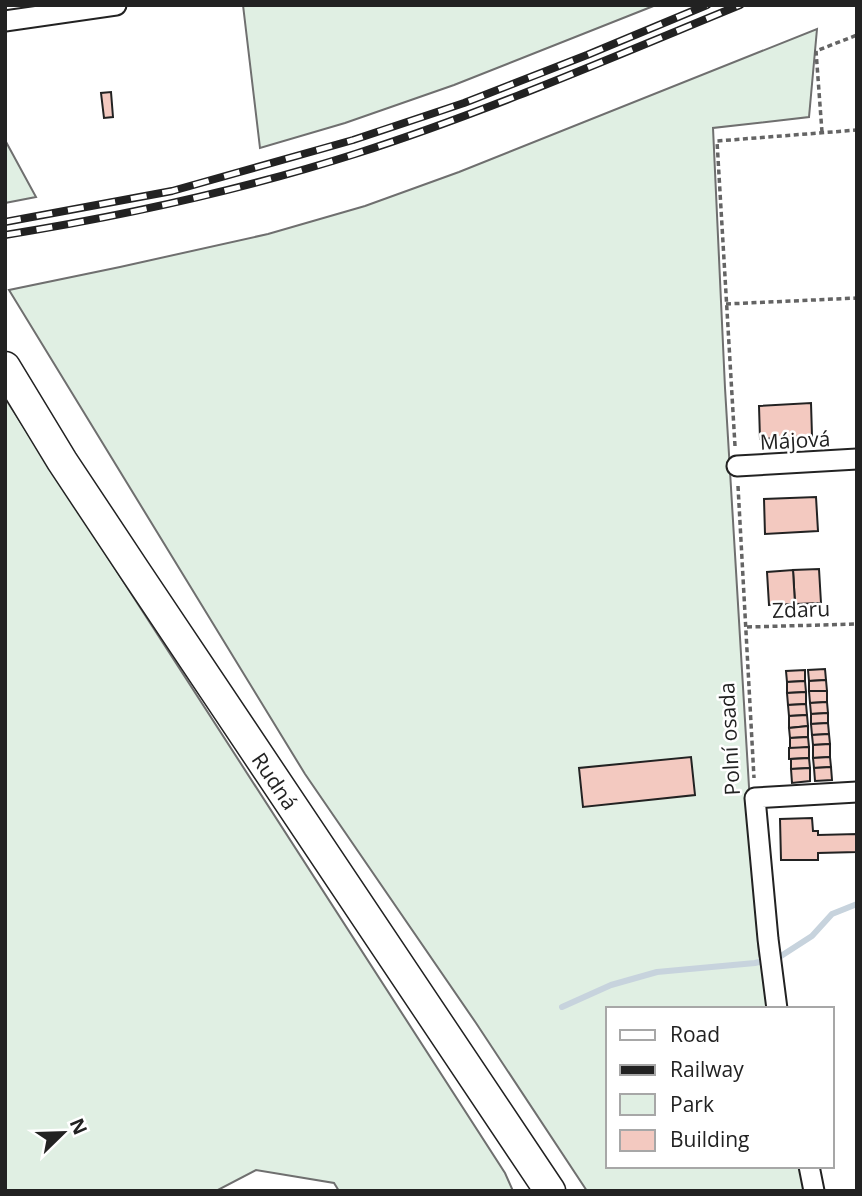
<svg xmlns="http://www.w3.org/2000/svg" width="862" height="1196" font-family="'Open Sans',sans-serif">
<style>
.green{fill:#e0efe3;stroke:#6f6f6f;stroke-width:2}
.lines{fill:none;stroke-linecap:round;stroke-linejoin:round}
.stream{stroke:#c7d3dd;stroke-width:6}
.building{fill:#f3c9c0;stroke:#222;stroke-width:2}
.street-casing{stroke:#222;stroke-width:23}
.primary-casing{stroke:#222;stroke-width:33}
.path{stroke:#646464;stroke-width:3.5;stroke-dasharray:5 3.5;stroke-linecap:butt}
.street{stroke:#fff;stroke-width:19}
.primary{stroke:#fff;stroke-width:30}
.rail-casing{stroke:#222;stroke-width:8}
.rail{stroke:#fff;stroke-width:5;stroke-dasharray:16;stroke-linecap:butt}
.labels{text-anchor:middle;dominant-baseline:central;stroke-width:5;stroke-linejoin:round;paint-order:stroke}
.street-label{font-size:21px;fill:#222;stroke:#fff}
</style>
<rect width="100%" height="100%" fill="#fff"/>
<g class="green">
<path d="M243,5H656L454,85L345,123L260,148Z"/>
<path d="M817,29L809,117L713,128L725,388L759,953L770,1009H608V1166H800L805,1191H587L476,1023L305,774L9,290L120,267L268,234L365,206L459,172Z"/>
<path d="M5,140L36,197L5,203Z"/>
<path d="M5,398L505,1173L513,1191H339L334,1183L256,1170L216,1191H5Z"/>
</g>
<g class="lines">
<path class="stream" d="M562,1007L611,985L657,972L755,963L781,956L812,936L832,914L857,904"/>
</g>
<g class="building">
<path d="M111,92L113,117L104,118L101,93Z"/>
<path d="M811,403L812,436L760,439L759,406Z"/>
<path d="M816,497L818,531L765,534L764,499Z"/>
<path d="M819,569L821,603L795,604L793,570Z"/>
<path d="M793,570L795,604L769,605L767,572Z"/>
<path d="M825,669L826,680L809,681L808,670Z"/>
<path d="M805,670V681L787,682L786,671Z"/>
<path d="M826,680L827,691H809V681Z"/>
<path d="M805,681L806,692L787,693V682Z"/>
<path d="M809,691H827V702L810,703Z"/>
<path d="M806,692V704L788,705L787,693Z"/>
<path d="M827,702L828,713L811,714L810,703Z"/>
<path d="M806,704L807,715L789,716L788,705Z"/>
<path d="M828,713V723L811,724V714Z"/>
<path d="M807,715L808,726L789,728V716Z"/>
<path d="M828,723L829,734L812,735L811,724Z"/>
<path d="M808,726V737L790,738L789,728Z"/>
<path d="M829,734L830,744L813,745L812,735Z"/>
<path d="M808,737L809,747L790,749V738Z"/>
<path d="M830,744V757L813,758V745Z"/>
<path d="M809,747V758L789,759V748Z"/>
<path d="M691,757L695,795L583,807L579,768Z"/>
<path d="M830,757L831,767L814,768L813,758Z"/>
<path d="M809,758L810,768L791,769V759Z"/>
<path d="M831,767L832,780L815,781L814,768Z"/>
<path d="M810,768V781L792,783L791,769Z"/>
<path d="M812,818L813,831H818V835L857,834V852L818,853V860H781L780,819Z"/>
</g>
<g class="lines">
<g class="street-casing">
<g id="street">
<path d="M5,21L116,5"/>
<path d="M737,466L857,459"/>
<path d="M777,1009L768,939L755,798L857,792"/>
<path d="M809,1166L814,1191"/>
</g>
</g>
<g class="primary-casing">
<path id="primary" d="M5,367L62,461L135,571L550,1191"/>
</g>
<g class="path">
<path d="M822,132L816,51L857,35"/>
<path d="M726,304L857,298"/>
<path d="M735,446L717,141L857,130"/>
<path d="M738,486L754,778"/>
<path d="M747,627L857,624"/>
</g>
<use href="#street" class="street"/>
<use href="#primary" class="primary"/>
<g class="rail-casing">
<g id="rail">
<path d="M5,222L172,191L353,140L464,103L587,55L707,5"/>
<path d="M5,235C123,216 242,190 355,154C486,112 613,57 740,5"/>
</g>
</g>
<use href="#rail" class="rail"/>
</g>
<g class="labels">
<g class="street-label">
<text transform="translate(795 440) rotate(-3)">Májová</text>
<text transform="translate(801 609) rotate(-2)">Zdaru</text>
<text transform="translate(729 739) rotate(-93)">Polní osada</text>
<text transform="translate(275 781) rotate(56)">Rudná</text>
</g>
</g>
<rect width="862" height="1196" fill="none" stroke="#222222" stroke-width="14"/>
<rect x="606" y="1007" width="228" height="161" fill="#ffffff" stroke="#a7a7a7" stroke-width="2"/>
<rect x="620" y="1030" width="35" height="10" fill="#ffffff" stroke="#a7a7a7" stroke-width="2"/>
<text x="670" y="1042" font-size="21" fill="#222222">Road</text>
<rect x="620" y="1065" width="35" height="10" fill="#222222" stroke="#a7a7a7" stroke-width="2"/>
<text x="670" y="1077" font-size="21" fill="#222222">Railway</text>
<rect x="620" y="1094" width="35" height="21" fill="#e0efe3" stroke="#a7a7a7" stroke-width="2"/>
<text x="670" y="1112" font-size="21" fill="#222222">Park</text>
<rect x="620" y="1130" width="35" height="21" fill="#f3c9c0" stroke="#a7a7a7" stroke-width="2"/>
<text x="670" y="1147" font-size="21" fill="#222222">Building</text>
<g transform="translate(63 1133) rotate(67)" stroke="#ffffff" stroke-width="5" paint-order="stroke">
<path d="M0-5L12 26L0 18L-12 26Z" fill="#222222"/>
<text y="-10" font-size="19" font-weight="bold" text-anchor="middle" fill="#222222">N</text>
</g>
</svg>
